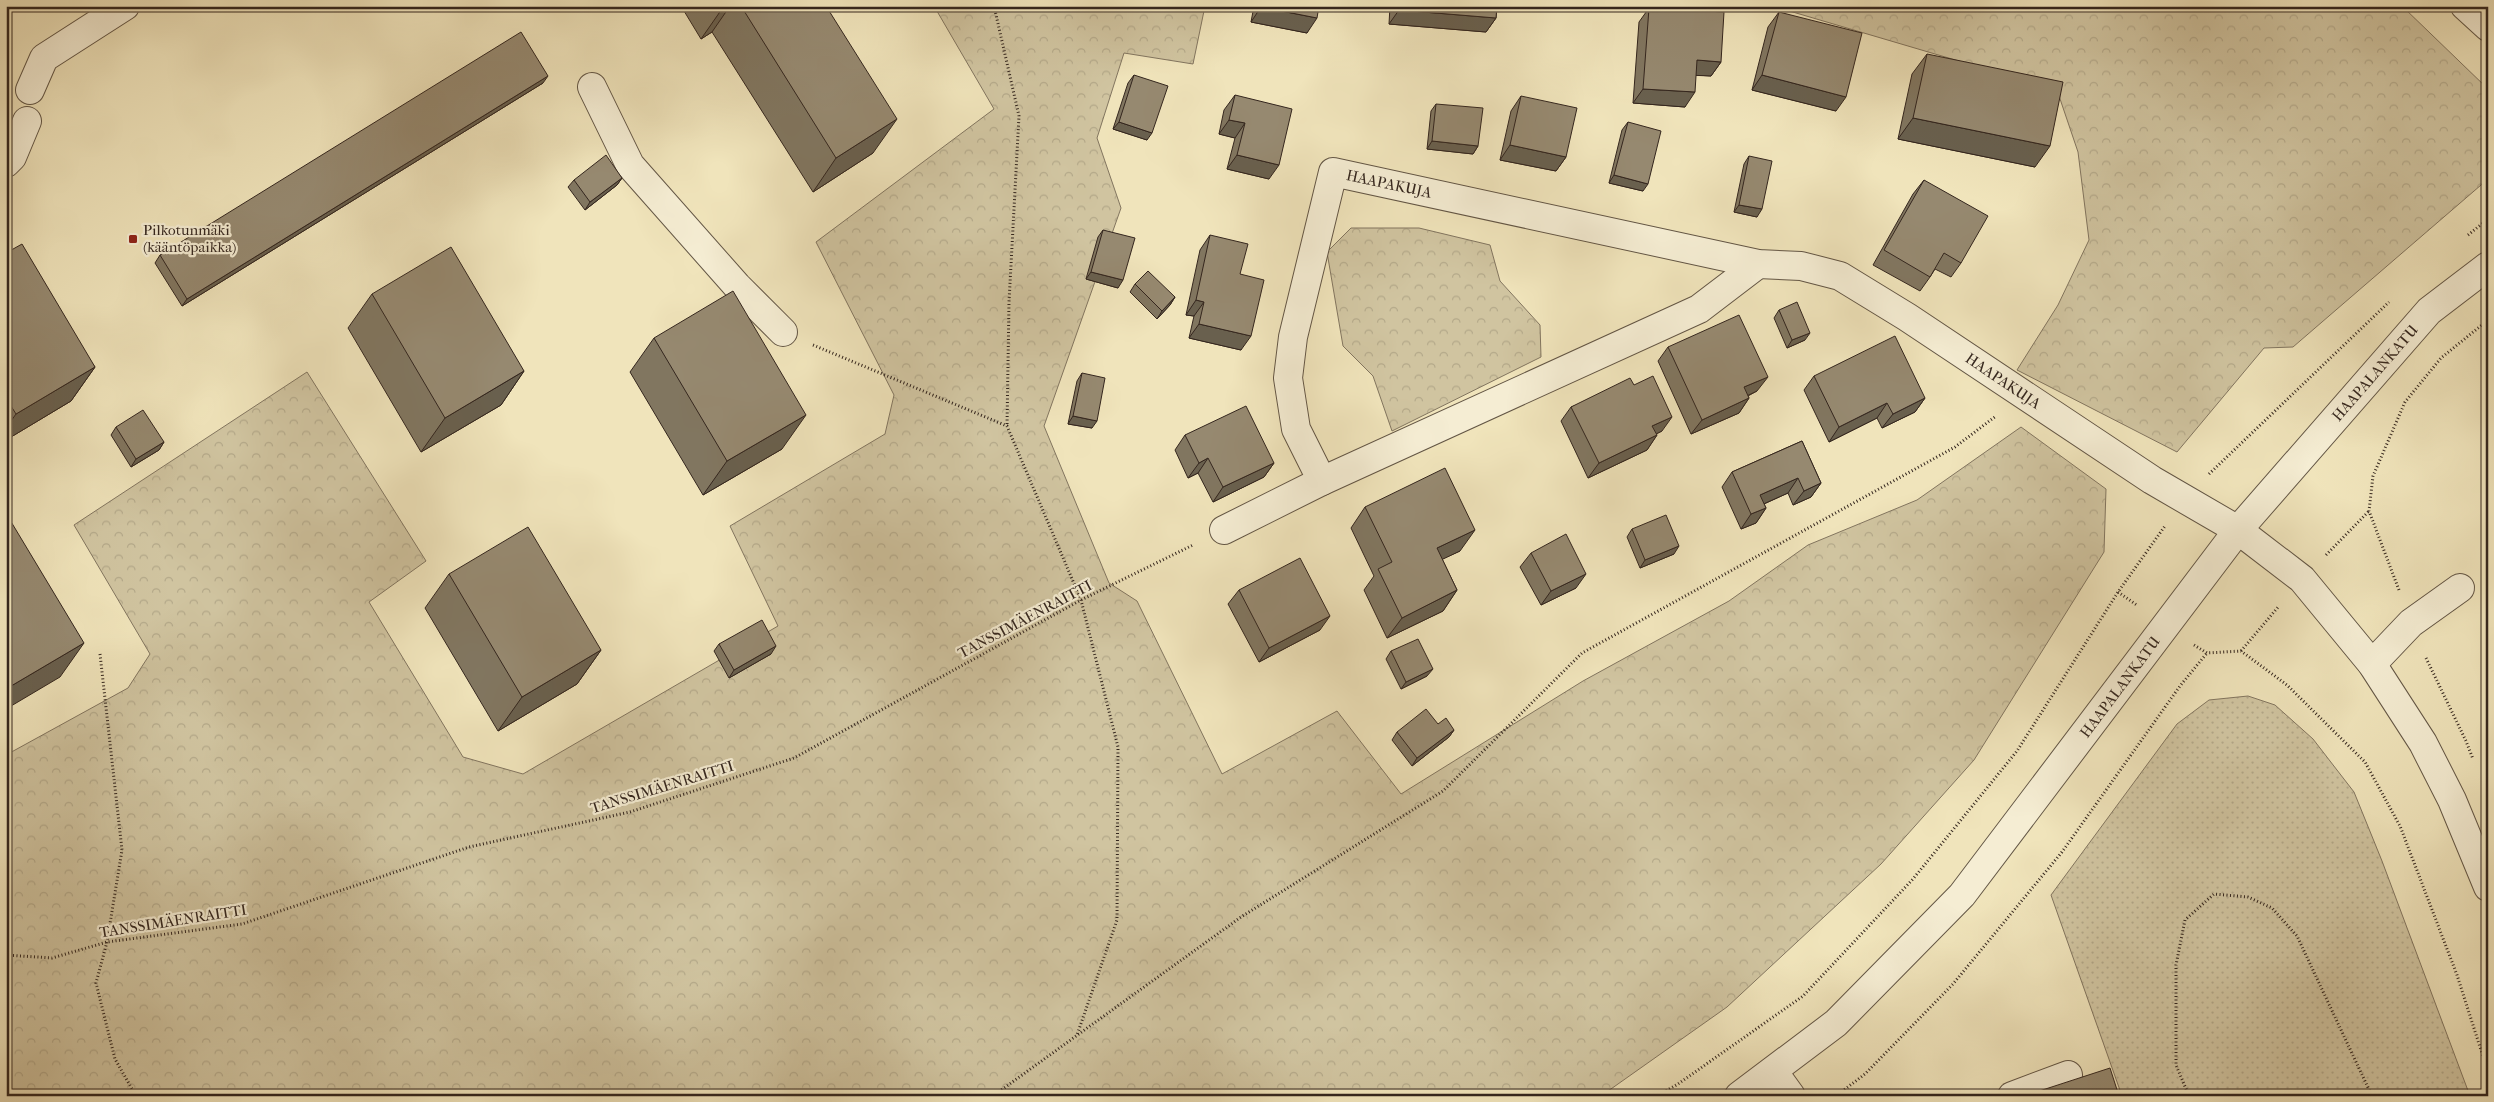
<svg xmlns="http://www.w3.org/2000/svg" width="2494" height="1102" font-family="'IM FELL French Canon',serif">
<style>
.grass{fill:url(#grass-dots);stroke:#82755f}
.forest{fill:url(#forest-crowns);stroke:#82755f}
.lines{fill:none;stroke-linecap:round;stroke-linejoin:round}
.minor-casing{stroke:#635645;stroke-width:30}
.path{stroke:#34261e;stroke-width:3;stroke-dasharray:1 2.5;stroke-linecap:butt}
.minor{stroke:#f5edd3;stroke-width:28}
.wall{fill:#817660;stroke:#34261e}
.shaded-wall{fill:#69604e;stroke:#34261e}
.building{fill:#968970;stroke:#34261e}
.poi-dot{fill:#8f2418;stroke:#f5edd3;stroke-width:2}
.labels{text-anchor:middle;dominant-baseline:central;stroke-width:4.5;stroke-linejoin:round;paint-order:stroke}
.street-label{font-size:15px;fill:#34261e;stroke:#f5edd3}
.poi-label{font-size:15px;fill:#34261e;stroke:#f5edd3;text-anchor:start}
</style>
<defs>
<pattern id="grass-dots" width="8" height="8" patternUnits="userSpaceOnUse" patternTransform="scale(1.25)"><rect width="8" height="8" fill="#d0c4a0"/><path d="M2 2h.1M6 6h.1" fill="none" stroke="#b3a889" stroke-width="1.8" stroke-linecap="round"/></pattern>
<pattern id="forest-crowns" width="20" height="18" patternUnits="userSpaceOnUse" patternTransform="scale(1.25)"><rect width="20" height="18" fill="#d0c4a0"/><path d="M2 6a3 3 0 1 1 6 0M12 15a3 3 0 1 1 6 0" fill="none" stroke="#b3a889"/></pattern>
</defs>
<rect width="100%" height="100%" fill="#f0e4bb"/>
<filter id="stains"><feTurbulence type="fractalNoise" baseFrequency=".004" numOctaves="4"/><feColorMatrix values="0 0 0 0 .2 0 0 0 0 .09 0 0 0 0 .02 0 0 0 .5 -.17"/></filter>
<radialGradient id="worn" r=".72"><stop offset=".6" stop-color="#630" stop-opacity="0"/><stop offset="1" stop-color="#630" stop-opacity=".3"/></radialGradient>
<path class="grass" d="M2248,696L2275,705L2313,739L2354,792L2382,861L2470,1096H2122L2051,895L2177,724L2209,700Z"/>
<g class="forest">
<path d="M934,6H1205L1193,64L1124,53L1097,138L1121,208L1044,426L1109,583L1137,601L1222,774L1337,711L1401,794L1583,681L1729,601L1808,545L1917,500L2021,427L2106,489L2104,552L1974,760L1881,864L1727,1007L1601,1096H6V755L128,688L150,654L74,525L307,372L426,561L369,602L463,757L523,774L778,626L730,526L885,434L894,395L816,242L994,109Z"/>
<path d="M1739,6H2402L2488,89V179L2293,347L2264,348L2177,452L2017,370L2058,305L2089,240L2078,152L2057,90L1786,10Z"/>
<path d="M1351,228H1419L1490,245L1500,281L1540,325L1541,357L1392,431L1373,376L1343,346L1327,252Z"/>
</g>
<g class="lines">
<g class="minor-casing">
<g id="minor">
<path d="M2465,6L2488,27"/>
<path d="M592,87L630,165L737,286L783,332"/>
<path d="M30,90L44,58L125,6"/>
<path d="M6,163L12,157L27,121"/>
<path d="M1322,481L1296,429L1288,378L1293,337L1333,172L1758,264L1801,266L1840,276L1907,317L2152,480L2238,530L2302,579L2372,664L2423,743L2452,800L2488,887"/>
<path d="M1224,530L1322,481L1699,309L1758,264"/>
<path d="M2372,664L2411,623L2460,588"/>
<path d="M1773,1071L1791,1096"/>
<path d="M1739,1096L1836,1023L1962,895L2238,530L2429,311L2488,266"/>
<path d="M2012,1096L2068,1075"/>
</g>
</g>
<g class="path">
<path d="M994,6L1019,116L1009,302L1007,426"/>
<path d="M2468,235L2488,219"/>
<path d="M813,345L1007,426L1081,600L1118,747L1117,920L1077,1035"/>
<path d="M2209,474L2389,302"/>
<path d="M2326,555L2369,511"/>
<path d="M2399,590L2369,511L2373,476L2405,402L2441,358L2488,320"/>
<path d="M2118,592L2138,606"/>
<path d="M2194,645L2207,653L2241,651L2287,685L2365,762L2400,826L2457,975L2488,1072"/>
<path d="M2241,651L2279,606"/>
<path d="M100,654L122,850L107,942L96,983L115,1059L136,1096"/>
<path d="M2426,658L2466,741L2473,759"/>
<path d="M6,955L52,958L107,942L242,924L469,847L630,812L794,758L1081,600L1193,545"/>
<path d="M993,1096L1241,917L1443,791L1582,653L1955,447L1996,416"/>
<path d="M1657,1096L1678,1084L1803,996L1913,879L2017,751L2118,592L2165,526"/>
<path d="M1836,1096L1865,1074L1953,984L2062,852L2180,686L2207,653"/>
<path d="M2189,1096L2176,1065V965L2185,920L2214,894L2248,897L2272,908L2297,936L2372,1096"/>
</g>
<use href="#minor" class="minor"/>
</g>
<g class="wall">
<path d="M681,6H826L873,153L813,192L712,32L701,39Z"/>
<path d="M1254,6H1319L1307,33L1251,22Z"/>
<path d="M1390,6H1497L1496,18L1486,32L1389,24Z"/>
<path d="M1649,8L1721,62L1711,76L1696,75L1685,107L1633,103L1639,22Z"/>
<path d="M1779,12L1836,111L1752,90L1768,27Z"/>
<path d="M1927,54L2035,167L1898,139L1912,74Z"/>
<path d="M1134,75L1147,140L1113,129L1128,83Z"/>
<path d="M543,83L182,306L155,263L160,255Z"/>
<path d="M1235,95L1269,179L1227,169L1235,138L1219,134L1224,110Z"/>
<path d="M1521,96L1566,157L1556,171L1500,160L1511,111Z"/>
<path d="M1436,104L1478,146L1473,154L1427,149L1431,111Z"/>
<path d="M1628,122L1643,191L1609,183L1622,130Z"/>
<path d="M1749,156L1757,217L1734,212L1744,164Z"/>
<path d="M622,178L617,185L585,210L568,187L574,180Z"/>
<path d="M1924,180L1961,263L1951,277L1935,269L1930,277L1920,291L1873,265L1913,194Z"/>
<path d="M1103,230L1118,288L1086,279L1098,237Z"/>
<path d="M1210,235L1240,274L1241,350L1189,338L1194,316L1186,315L1200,250Z"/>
<path d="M6,253L95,367L71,401L6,440Z"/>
<path d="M1135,284L1175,297L1170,305L1157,319L1130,292Z"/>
<path d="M372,294L524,371L501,405L421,452L348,328Z"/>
<path d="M1779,310L1805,340L1787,348L1774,318Z"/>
<path d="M654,338L782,449L703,495L630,372Z"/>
<path d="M1668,347L1757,391L1748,396L1749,398L1739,413L1691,434L1658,361Z"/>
<path d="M1082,373L1092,428L1068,424L1077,381Z"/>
<path d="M1814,376L1925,398L1915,412L1882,428L1877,418L1829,442L1804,390Z"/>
<path d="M1634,385L1662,431L1656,434L1657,435L1647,450L1588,478L1561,421L1571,407Z"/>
<path d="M116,427L164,442L159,450L131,467L111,435Z"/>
<path d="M1185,435L1274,463L1264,477L1213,502L1198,473L1188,478L1175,450Z"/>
<path d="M1802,441L1821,483L1811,497L1793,505L1788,493L1764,504L1766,508L1756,523L1741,529L1722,487L1732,472Z"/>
<path d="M1365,507L1460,551L1442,559L1457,590L1443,611L1387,638L1364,590L1374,576L1351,528Z"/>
<path d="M1632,529L1674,554L1640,568L1627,537Z"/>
<path d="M1531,553L1576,588L1541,605L1520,567Z"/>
<path d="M449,574L601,650L577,684L498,731L425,608Z"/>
<path d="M1239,590L1320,630L1259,662L1228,604Z"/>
<path d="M719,644L771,654L729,678L714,651Z"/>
<path d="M1391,651L1427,676L1401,689L1386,659Z"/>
<path d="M1438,724L1454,730L1449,737L1412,766L1392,740L1397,732Z"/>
</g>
<g class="shaded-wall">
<path d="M724,6H730L712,32L701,39Z"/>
<path d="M1261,7L1317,18L1307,33L1251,22Z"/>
<path d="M1399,10L1496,18L1486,32L1389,24Z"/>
<path d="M1697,60L1721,62L1711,76L1687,75Z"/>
<path d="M1762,75L1846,97L1836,111L1752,90Z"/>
<path d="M548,76L543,83L182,306L187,299Z"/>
<path d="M1643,89L1695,92L1685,107L1633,103Z"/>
<path d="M1913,118L2050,146L2035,167L1898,139Z"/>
<path d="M897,119L873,153L813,192L836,158Z"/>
<path d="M1229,120L1245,123L1235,138L1219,134Z"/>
<path d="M1119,122L1152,133L1147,140L1113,129Z"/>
<path d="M1432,141L1478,146L1473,154L1427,149Z"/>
<path d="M1510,145L1566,157L1556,171L1500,160Z"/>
<path d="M1237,155L1279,165L1269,179L1227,169Z"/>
<path d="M1614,175L1648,184L1643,191L1609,183Z"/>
<path d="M622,178L617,185L585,210L590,202Z"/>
<path d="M1739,205L1762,209L1757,217L1734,212Z"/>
<path d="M1091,272L1123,280L1118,288L1086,279Z"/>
<path d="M1175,297L1170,305L1157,319L1162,311Z"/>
<path d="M1196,300L1204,302L1194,316L1186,315Z"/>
<path d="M1199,324L1251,336L1241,350L1189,338Z"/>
<path d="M1810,333L1805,340L1787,348L1792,340Z"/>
<path d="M95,367L71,401L6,440V428L16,414Z"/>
<path d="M524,371L501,405L421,452L445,418Z"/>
<path d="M1768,377L1757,391L1734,402L1744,387Z"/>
<path d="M1749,398L1739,413L1691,434L1702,420Z"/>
<path d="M1925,398L1915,412L1882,428L1893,414Z"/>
<path d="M1887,403L1877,418L1829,442L1839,427Z"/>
<path d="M806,415L782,449L703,495L727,461Z"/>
<path d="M1073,416L1097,421L1092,428L1068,424Z"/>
<path d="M1672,417L1662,431L1642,441L1652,426Z"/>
<path d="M1657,435L1647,450L1588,478L1599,463Z"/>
<path d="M164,442L159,450L131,467L136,459Z"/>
<path d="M1208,458L1198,473L1188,478L1199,463Z"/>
<path d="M1274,463L1264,477L1213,502L1223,487Z"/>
<path d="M1798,478L1788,493L1750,510L1760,495Z"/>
<path d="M1821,483L1811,497L1793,505L1804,491Z"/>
<path d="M1766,508L1756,523L1741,529L1751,514Z"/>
<path d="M1475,530L1460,551L1422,569L1437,548Z"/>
<path d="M1679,546L1674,554L1640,568L1645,560Z"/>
<path d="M1586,574L1576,588L1541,605L1551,591Z"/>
<path d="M1457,590L1443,611L1387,638L1402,618Z"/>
<path d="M1330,616L1320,630L1259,662L1269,648Z"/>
<path d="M84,643L60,677L6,709V689Z"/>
<path d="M776,646L771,654L729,678L734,670Z"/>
<path d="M601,650L577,684L498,731L522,697Z"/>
<path d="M1433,669L1427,676L1401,689L1406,682Z"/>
<path d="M1454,730L1449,737L1412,766L1417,758Z"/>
</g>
<g class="building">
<path d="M741,6H826L897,119L836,158Z"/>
<path d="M1261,6H1319L1317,18L1261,7Z"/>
<path d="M1399,6H1497L1496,18L1399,10Z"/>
<path d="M1649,8L1724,12L1721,62L1697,60L1695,92L1643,89Z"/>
<path d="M1779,12L1862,33L1846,97L1762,75Z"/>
<path d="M521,32L548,76L187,299L160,255Z"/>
<path d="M1927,54L2063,82L2050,146L1913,118Z"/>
<path d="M1134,75L1168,86L1152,133L1119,122Z"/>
<path d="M1235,95L1292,109L1279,165L1237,155L1245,123L1229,120Z"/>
<path d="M1521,96L1577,108L1566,157L1510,145Z"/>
<path d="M1436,104L1483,108L1478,146L1432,141Z"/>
<path d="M1628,122L1661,131L1648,184L1614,175Z"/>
<path d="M606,155L622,178L590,202L574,180Z"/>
<path d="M1749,156L1772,161L1762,209L1739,205Z"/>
<path d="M1924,180L1988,216L1961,263L1944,253L1930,277L1884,250Z"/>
<path d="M1103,230L1135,238L1123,280L1091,272Z"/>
<path d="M1210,235L1248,244L1240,274L1264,280L1251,336L1199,324L1204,302L1196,300Z"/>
<path d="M22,244L95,367L16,414L6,398V253Z"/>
<path d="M451,247L524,371L445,418L372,294Z"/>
<path d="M1148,271L1175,297L1162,311L1135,284Z"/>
<path d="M733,291L806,415L727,461L654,338Z"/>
<path d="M1797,302L1810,333L1792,340L1779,310Z"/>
<path d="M1739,315L1768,377L1744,387L1749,398L1702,420L1668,347Z"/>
<path d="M1895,336L1925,398L1893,414L1887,403L1839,427L1814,376Z"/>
<path d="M1082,373L1105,378L1097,421L1073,416Z"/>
<path d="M1653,376L1672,417L1652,426L1657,435L1599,463L1571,407L1630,378L1634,385Z"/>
<path d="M1246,406L1274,463L1223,487L1208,458L1199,463L1185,435Z"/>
<path d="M143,410L164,442L136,459L116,427Z"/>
<path d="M1802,441L1821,483L1804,491L1798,478L1760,495L1766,508L1751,514L1732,472Z"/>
<path d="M1445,468L1475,530L1437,548L1457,590L1402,618L1378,569L1392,562L1365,507Z"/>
<path d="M1666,515L1679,546L1645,560L1632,529Z"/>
<path d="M10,520L84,643L6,689V522Z"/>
<path d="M528,527L601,650L522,697L449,574Z"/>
<path d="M1566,534L1586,574L1551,591L1531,553Z"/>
<path d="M1300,558L1330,616L1269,648L1239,590Z"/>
<path d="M762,620L776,646L734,670L719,644Z"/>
<path d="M1418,639L1433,669L1406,682L1391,651Z"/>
<path d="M1426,709L1438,724L1446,718L1454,730L1417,758L1397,732Z"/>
<path d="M2110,1068L2119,1096H2024Z"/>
</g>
<rect class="poi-dot" x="128" y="234" width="10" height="10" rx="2.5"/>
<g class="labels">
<g class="street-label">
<text transform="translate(1389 184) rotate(12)">HAAPAKUJA</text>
<text transform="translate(2375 373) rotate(-49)">HAAPALANKATU</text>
<text transform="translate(2003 381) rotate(34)">HAAPAKUJA</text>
<text transform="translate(1025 619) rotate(-28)">TANSSIMÄENRAITTI</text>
<text transform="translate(2120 687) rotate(-53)">HAAPALANKATU</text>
<text transform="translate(662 787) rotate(-17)">TANSSIMÄENRAITTI</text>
<text transform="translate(173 921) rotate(-9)">TANSSIMÄENRAITTI</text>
</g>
<g class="poi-label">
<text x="143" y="230">Pilkotunmäki<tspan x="143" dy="17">(kääntöpaikka)</tspan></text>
</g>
</g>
<rect width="2494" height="1102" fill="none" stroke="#f0e4bb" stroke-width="25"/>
<rect x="8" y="8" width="2479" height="1087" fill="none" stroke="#34261e" stroke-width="2.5"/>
<rect x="12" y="12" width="2469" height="1077" fill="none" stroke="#34261e"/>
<rect width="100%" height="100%" filter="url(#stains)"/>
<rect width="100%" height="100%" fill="url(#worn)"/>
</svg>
